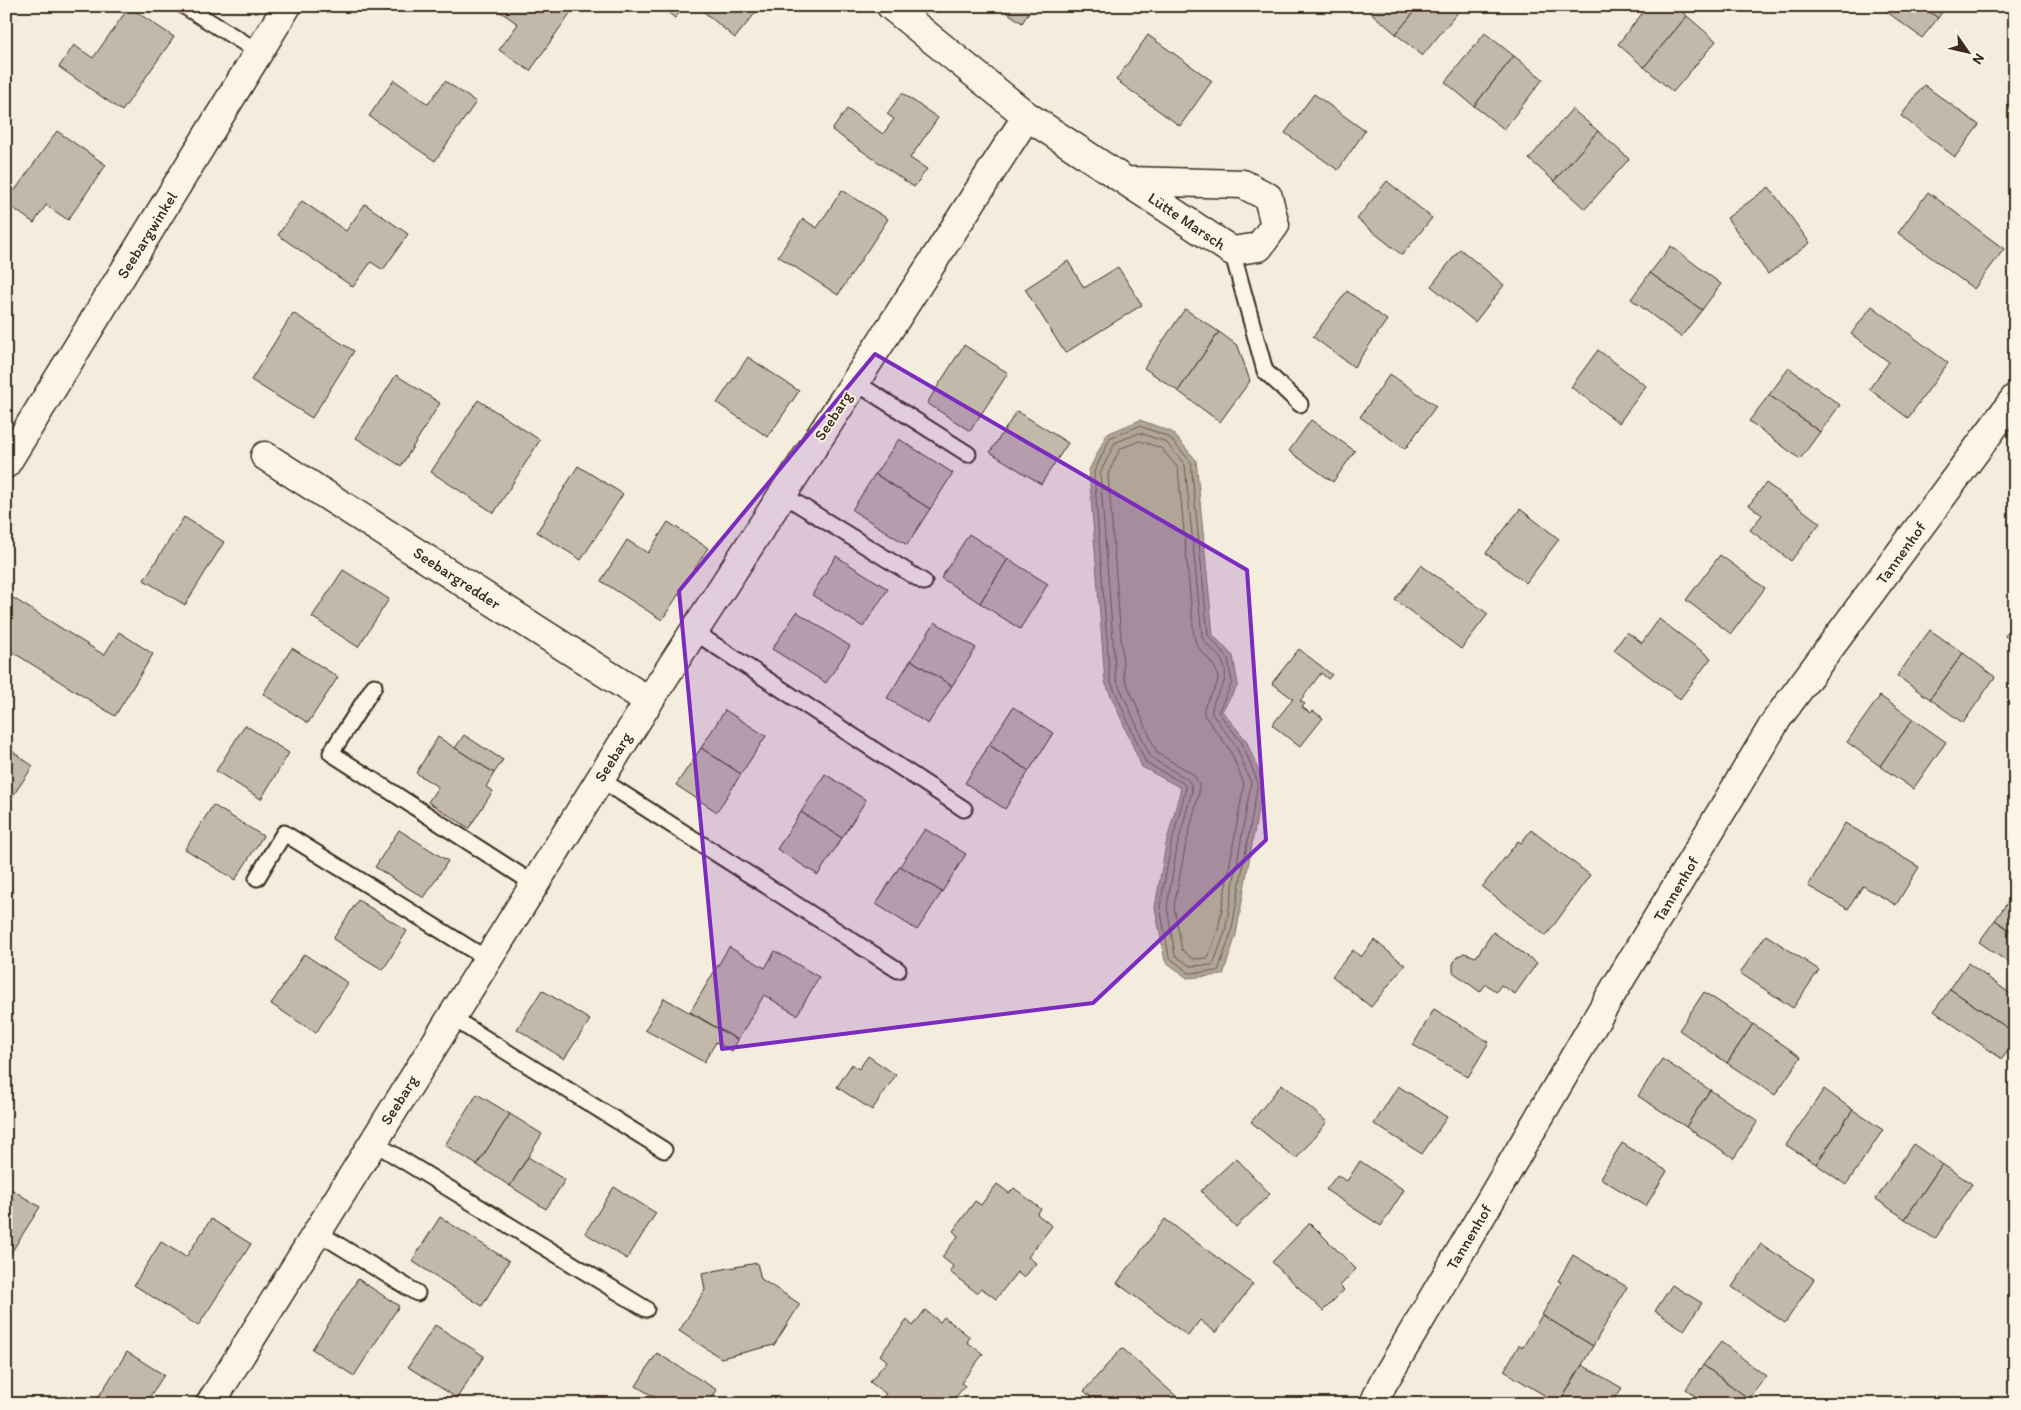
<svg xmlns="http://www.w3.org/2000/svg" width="2021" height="1410" font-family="Itim,sans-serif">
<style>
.water{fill:#b0a596;stroke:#817466}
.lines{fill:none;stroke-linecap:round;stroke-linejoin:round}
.shore{stroke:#6a5b4e;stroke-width:1}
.building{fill:#c3b9aa;stroke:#3b2a1e}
.lane-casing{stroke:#3b2a1e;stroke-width:19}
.street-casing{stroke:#3b2a1e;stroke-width:31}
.lane{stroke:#fcf5e5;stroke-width:15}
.street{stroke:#fcf5e5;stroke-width:28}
.marked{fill:#7b2cbf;fill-opacity:0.2;stroke:#7b2cbf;stroke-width:4;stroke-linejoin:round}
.labels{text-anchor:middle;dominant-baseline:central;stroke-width:4;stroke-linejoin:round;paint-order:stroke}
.street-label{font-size:16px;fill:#3b2a1e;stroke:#fcf5e5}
</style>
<rect width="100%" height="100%" fill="#f4eddd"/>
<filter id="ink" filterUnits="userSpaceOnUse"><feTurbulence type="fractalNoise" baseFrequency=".02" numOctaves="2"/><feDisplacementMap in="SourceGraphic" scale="10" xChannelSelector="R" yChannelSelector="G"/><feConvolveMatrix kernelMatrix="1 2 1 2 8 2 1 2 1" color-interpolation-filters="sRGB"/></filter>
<g filter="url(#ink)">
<path class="water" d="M1140,420L1172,432L1196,460L1213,635L1233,656L1238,685L1222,711L1246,740L1263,782L1236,935L1223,975L1187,978L1165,961L1155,907L1166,844L1181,788L1142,767L1105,682L1089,470L1107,434Z"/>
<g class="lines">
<g class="shore">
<path d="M1140,426L1169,437L1191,462L1208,635L1228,658L1232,683L1218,712L1242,743L1258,783L1231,933L1218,971L1189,973L1169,957L1160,907L1171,845L1186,788L1183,783L1146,763L1110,680L1094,472L1110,438Z"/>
<path d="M1140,433L1166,442L1185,465L1202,636C1205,647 1217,651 1222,661C1234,685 1210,694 1212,714L1236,746L1251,783L1225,932L1213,965L1190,966L1175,955L1167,907L1177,847L1192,791L1191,784L1187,779L1151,758L1116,679L1100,473L1115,443Z"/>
<path d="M1140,441L1161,448L1178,468L1194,637C1198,655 1216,659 1218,678C1218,691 1202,700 1204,715L1230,750L1244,784L1218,930L1208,958L1193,959L1182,950L1174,907L1185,848L1199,793V784L1193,774L1157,753L1124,677L1108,474L1120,449Z"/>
</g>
</g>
<g class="building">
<path d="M492,6H575L530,71L499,50L518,24Z"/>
<path d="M660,6H685L675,18Z"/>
<path d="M697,6H761L735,38Z"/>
<path d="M998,6H1033L1022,23Z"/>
<path d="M1375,6H1419L1396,34L1370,12Z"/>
<path d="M1419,6H1463L1422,56L1396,34Z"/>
<path d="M1648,6H1676L1687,16L1644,67L1618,44Z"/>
<path d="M1879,6H1922L1938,18L1922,38Z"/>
<path d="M1922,6H1946L1938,18Z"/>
<path d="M129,7L174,37L122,111L59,67L74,45L93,58Z"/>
<path d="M1687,16L1716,41L1673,92L1644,67Z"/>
<path d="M1485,33L1514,56L1474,106L1445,82Z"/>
<path d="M1148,35L1212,81L1180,126L1116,80Z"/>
<path d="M1514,56L1543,79L1504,129L1474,106Z"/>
<path d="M394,80L428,104L445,81L476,102L435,161L369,116Z"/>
<path d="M1924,85L1979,125L1955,157L1901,116Z"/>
<path d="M902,93L938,118L910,158L927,169L914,187L832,130L847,109L883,134L894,119L887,114Z"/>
<path d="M1314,94L1365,131L1338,170L1285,133Z"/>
<path d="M2015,96V109L2008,105Z"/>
<path d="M1572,109L1598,131L1554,181L1529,159Z"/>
<path d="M57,131L106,165L68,220L46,205L34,223L6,203Z"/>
<path d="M1598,131L1629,159L1585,209L1554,181Z"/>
<path d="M1387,181L1432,218L1402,255L1357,219Z"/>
<path d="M1769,187L1810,243L1768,274L1727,218Z"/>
<path d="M842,190L888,219L838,295L778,256L803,219L817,228Z"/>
<path d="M1928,192L2004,249L1974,289L1898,233Z"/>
<path d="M302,201L346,231L365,204L408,234L383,270L371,262L353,287L278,235Z"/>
<path d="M1671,246L1721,284L1702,310L1650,273Z"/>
<path d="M1460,249L1504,285L1475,322L1431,286Z"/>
<path d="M1068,261L1084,288L1118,267L1142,305L1065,353L1025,289Z"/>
<path d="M1650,273L1702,310L1681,337L1631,299Z"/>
<path d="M1347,291L1387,320L1354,367L1313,337Z"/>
<path d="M1872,306L1948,363L1908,418L1869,389L1889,362L1851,334Z"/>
<path d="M1185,309L1219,332L1178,391L1144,368Z"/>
<path d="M293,313L354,351L312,418L251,380Z"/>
<path d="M1219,332L1238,346L1250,381L1220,422L1178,391Z"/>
<path d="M964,345L1008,373L970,431L927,403Z"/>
<path d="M1598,350L1646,386L1619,423L1571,387Z"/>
<path d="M748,357L799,391L768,437L717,403Z"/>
<path d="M1789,368L1840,405L1820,432L1769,395Z"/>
<path d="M1390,374L1436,406L1405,449L1360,417Z"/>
<path d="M396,375L440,403L401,466L356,438Z"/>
<path d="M1769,395L1820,432L1800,459L1749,421Z"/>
<path d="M478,400L540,440L494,513L431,472Z"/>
<path d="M1017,411L1068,443L1041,484L990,452Z"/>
<path d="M1311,420L1355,451L1333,482L1289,451Z"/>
<path d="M899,439L953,473L930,509L875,474Z"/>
<path d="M578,466L623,494L581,560L537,532Z"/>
<path d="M875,474L930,509L907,545L852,510Z"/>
<path d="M1766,483L1820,523L1791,561L1750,530L1762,515L1749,505Z"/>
<path d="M1520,509L1559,539L1526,583L1486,553Z"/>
<path d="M184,517L224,542L185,605L144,580Z"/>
<path d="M668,522L708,548L662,620L601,581L627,540L648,553Z"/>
<path d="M969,534L1008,559L980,603L941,578Z"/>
<path d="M1720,555L1765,588L1731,634L1686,600Z"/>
<path d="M836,556L888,589L863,627L812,595Z"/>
<path d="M1008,559L1048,584L1020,629L980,603Z"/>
<path d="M1421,565L1488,614L1461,649L1395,600Z"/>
<path d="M343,570L389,599L358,647L312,617Z"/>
<path d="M10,596L104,655L119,632L153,654L115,716L6,648V602Z"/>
<path d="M797,612L850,646L826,683L772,649Z"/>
<path d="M1659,619L1711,658L1680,699L1614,650L1627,632L1642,643Z"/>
<path d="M935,622L976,648L952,686L911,660Z"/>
<path d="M2015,623V644L2005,636Z"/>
<path d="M1930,630L1963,653L1930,699L1897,676Z"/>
<path d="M292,648L338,677L308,723L263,694Z"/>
<path d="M1299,649L1332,675L1328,679L1321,673L1300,701L1305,704L1302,707L1310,713L1313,711L1323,718L1300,747L1272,725L1293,699L1272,683Z"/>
<path d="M1963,653L1995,677L1963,723L1930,699Z"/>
<path d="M911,660L952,686L928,724L887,698Z"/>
<path d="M1880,696L1913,719L1880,766L1847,742Z"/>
<path d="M1013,707L1053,733L1029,771L989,745Z"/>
<path d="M725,710L766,736L741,774L701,748Z"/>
<path d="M1913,719L1946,742L1913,789L1880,766Z"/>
<path d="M245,725L289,753L261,799L216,771Z"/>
<path d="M464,735L503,760L494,773L455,748Z"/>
<path d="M438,737L494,773L486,787L493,791L469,828L428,802L438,787L416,773Z"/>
<path d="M989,745L1029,771L1005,809L965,783Z"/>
<path d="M6,747L33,766L6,806Z"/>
<path d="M701,748L741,774L717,812L676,785Z"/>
<path d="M825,774L866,800L842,838L801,812Z"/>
<path d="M213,805L263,836L235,880L185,849Z"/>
<path d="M801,812L842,838L818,875L777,849Z"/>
<path d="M1845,823L1919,867L1896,905L1863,886L1848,909L1808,886Z"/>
<path d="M925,829L966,854L942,892L900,866Z"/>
<path d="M399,830L448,861L424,898L375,867Z"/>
<path d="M1531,830L1590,875L1546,936L1482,887L1518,841L1521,843Z"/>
<path d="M900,866L942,892L917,930L876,904Z"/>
<path d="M2013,895L2015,897V934L1995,920Z"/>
<path d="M358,900L407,931L383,970L333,939Z"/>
<path d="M1995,920L2015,934V967L1979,942Z"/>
<path d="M1493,932L1537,963L1515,994L1501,985L1496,992L1486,984L1480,992L1453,972V964L1457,957L1464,953L1476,957Z"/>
<path d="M1766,935L1819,970L1793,1008L1740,973Z"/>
<path d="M1374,940L1405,965L1371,1007L1332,976L1353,950L1361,957Z"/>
<path d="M729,947L765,968L775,951L819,977L797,1015L764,995L738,1040L690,1012Z"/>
<path d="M304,954L348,983L316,1033L271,1004Z"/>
<path d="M1968,963L2015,997V1033L1950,989Z"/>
<path d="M1950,989L2015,1033V1041L2002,1059L1934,1011Z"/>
<path d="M542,990L590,1020L564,1059L517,1029Z"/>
<path d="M1704,992L1753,1024L1727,1063L1679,1030Z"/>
<path d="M664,998L738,1040L732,1051L716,1042L704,1062L645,1030Z"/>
<path d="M1434,1009L1489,1042L1468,1077L1413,1045Z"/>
<path d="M1753,1024L1801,1057L1775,1095L1727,1063Z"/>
<path d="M868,1056L896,1075L872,1110L837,1087L852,1064L859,1069Z"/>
<path d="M1662,1059L1710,1090L1686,1127L1638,1096Z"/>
<path d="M1282,1084L1327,1122L1296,1159L1251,1122Z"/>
<path d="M1398,1086L1447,1117L1422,1154L1374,1124Z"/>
<path d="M1824,1089L1853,1110L1816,1164L1786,1145Z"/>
<path d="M1710,1090L1758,1121L1734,1158L1686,1127Z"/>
<path d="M477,1094L510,1114L477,1165L445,1145Z"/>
<path d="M1853,1110L1883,1130L1846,1185L1816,1164Z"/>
<path d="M510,1114L542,1134L510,1186L477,1165Z"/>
<path d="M1622,1143L1667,1171L1646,1206L1600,1178Z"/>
<path d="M1913,1144L1942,1164L1905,1219L1876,1199Z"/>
<path d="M528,1157L565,1180L546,1209L510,1186Z"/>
<path d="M1236,1158L1270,1194L1236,1227L1201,1191Z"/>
<path d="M1360,1161L1404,1190L1381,1226L1326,1190L1337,1175L1347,1181Z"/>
<path d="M1942,1164L1972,1184L1935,1239L1905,1219Z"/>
<path d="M997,1184L1009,1193L1014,1188L1041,1209L1037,1214L1052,1226L1028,1257L1036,1263L1024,1278L1017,1272L996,1299L981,1288L977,1293L950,1272L953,1266L942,1257L958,1236L953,1231L975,1201L981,1205Z"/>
<path d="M6,1186L40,1207L7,1259H6Z"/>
<path d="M614,1187L656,1213L627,1259L585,1233Z"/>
<path d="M440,1217L509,1261L482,1306L412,1261Z"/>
<path d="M211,1219L251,1244L198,1326L134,1285L161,1242L186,1257Z"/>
<path d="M1165,1219L1253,1284L1216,1333L1200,1320L1188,1336L1117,1283Z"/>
<path d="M1310,1223L1356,1269L1340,1286L1344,1290L1323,1311L1272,1262Z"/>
<path d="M1761,1244L1814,1279L1785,1323L1732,1287Z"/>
<path d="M1573,1255L1627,1287L1593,1346L1542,1315L1561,1282L1558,1281Z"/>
<path d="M757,1263L761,1279L800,1304L774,1345L721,1358L679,1331L705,1290L702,1273Z"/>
<path d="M358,1279L399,1306L354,1376L312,1349Z"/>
<path d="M1672,1285L1702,1303L1684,1330L1655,1311Z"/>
<path d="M925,1310L940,1322L944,1317L970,1337L967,1342L983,1354L961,1383L965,1386L953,1400L950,1398L945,1404H892L883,1397L886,1394L870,1382L887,1361L880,1355L907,1320L913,1326Z"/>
<path d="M1542,1315L1593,1346L1559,1404L1504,1371L1519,1345L1523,1347Z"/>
<path d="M435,1325L484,1356L457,1398L408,1367Z"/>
<path d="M1721,1342L1766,1376L1749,1399L1703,1365Z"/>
<path d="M1122,1348L1185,1404H1085L1091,1397L1084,1391Z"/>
<path d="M127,1352L164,1375L145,1404H94Z"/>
<path d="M657,1353L717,1390L708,1404H653L656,1398L636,1386Z"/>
<path d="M1582,1365L1622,1388L1614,1400L1611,1398L1607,1404H1559Z"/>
<path d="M1703,1365L1749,1399L1746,1404H1706L1686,1389Z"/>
</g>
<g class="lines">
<g class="lane-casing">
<g id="lane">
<path d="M184,6L259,52"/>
<path d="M1232,251L1265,371L1300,404"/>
<path d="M855,382L968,454"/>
<path d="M782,494L924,582"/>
<path d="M693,631L964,809"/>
<path d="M374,686L331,753L534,884"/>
<path d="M600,779L898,970"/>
<path d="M257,878L284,833L487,959"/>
<path d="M451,1017L664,1150"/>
<path d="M373,1142L646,1309"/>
<path d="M317,1232L417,1293"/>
</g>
</g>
<g class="street-casing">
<g id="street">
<path d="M891,6L1027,116L1232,251L1259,247L1275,225L1268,197L1243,184L1127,181"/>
<path d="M265,456L649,701"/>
<path d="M6,464L287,6"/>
<path d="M210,1404L649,701L1027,116"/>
<path d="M1374,1404L1382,1385L1602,1010L1777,719L2015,398"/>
</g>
</g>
<use href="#lane" class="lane"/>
<use href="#street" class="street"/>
</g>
</g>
<path class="marked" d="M875,354L1247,570L1266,840L1093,1003L722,1049L679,591Z"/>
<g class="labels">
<g class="street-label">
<text transform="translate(1187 221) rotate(34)">Lütte Marsch</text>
<text transform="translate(147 235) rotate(-58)">Seebargwinkel</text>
<text transform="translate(833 416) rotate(-57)">Seebarg</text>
<text transform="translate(1901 553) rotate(-54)">Tannenhof</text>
<text transform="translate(457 578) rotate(33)">Seebargredder</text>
<text transform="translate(613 757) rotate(-58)">Seebarg</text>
<text transform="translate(1676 889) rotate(-59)">Tannenhof</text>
<text transform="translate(399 1100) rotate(-58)">Seebarg</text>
<text transform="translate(1469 1237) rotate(-59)">Tannenhof</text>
</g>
</g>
<rect width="2021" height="1410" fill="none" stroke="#fcf5e5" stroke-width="25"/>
<rect x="12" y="12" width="1996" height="1385" fill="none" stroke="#3b2a1e" stroke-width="2" filter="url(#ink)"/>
<g transform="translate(1968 52) rotate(124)" stroke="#fcf5e5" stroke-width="4" paint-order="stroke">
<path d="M0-4L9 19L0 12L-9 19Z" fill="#3b2a1e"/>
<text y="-8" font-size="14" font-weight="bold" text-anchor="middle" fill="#3b2a1e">N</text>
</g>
</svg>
